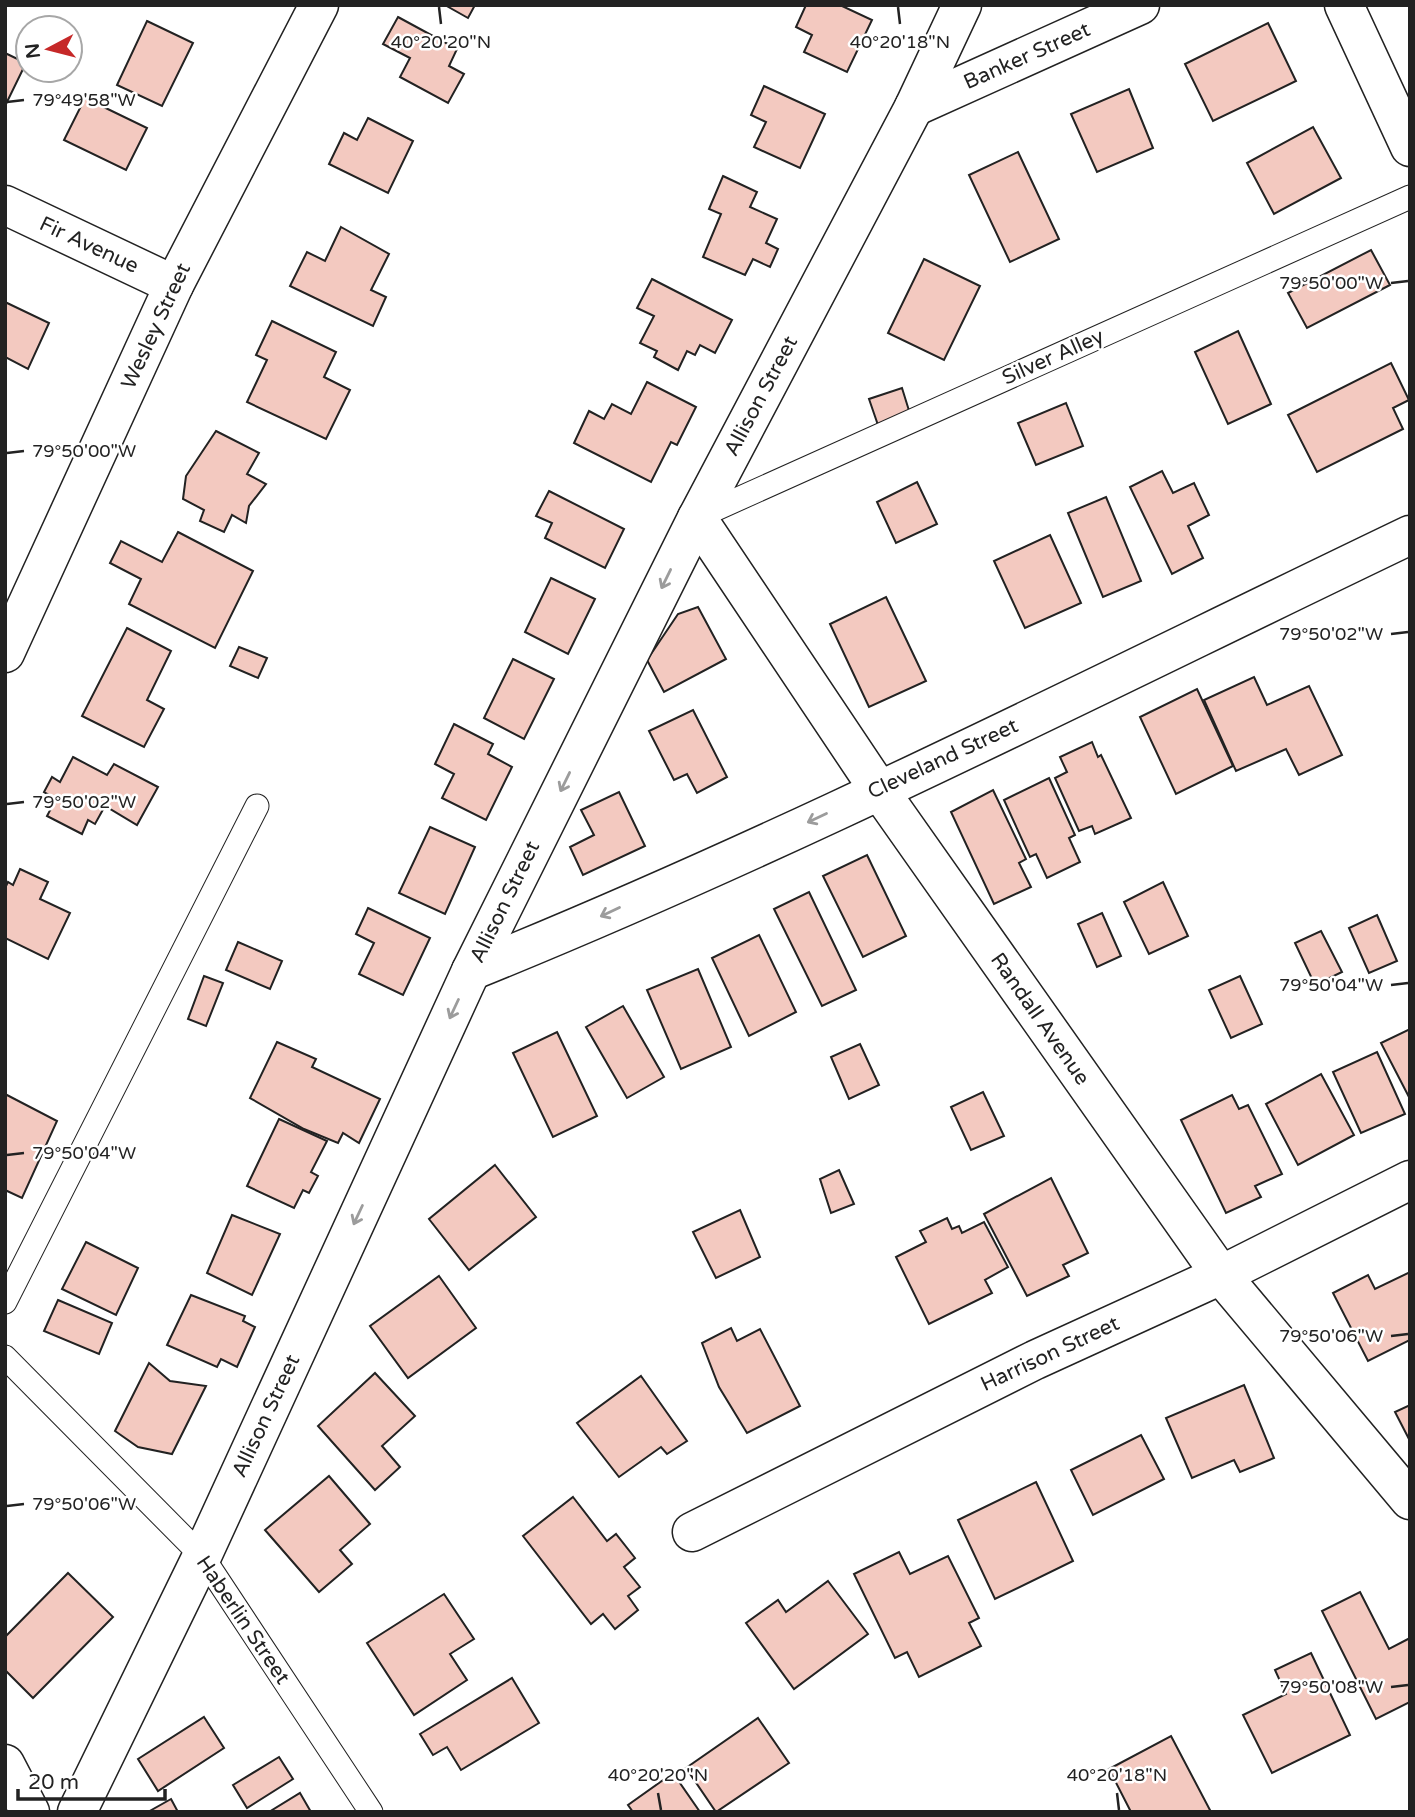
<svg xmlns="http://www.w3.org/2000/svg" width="1415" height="1817" font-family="'Varela Round',sans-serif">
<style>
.building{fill:#f3c9c0;stroke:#222;stroke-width:2}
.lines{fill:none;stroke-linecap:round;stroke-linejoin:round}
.service-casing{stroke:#222;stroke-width:25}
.minor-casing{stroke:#222;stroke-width:41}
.service{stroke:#fff;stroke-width:23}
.minor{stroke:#fff;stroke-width:38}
.oneway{stroke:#9c9c9c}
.ticks{fill:none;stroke:#222;stroke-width:2.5}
.labels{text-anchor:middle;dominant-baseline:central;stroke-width:5;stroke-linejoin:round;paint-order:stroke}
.street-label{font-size:21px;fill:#222;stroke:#fff}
.ticks-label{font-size:18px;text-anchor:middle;fill:#222;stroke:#fff;stroke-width:5;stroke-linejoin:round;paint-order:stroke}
</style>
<rect width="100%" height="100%" fill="#fff"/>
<g class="building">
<path d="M445,5H475L468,18Z"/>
<path d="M806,5H840L872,20L847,72L804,52L812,35L796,27Z"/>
<path d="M398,17L457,49L449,66L464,74L448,103L400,77L410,58L383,44Z"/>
<path d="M147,21L193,43L162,106L117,85Z"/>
<path d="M1268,23L1296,81L1213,121L1185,64Z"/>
<path d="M5,53L26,63L5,106Z"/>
<path d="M764,86L825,114L800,168L754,147L766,122L751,115Z"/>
<path d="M1129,89L1153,148L1097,172L1071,114Z"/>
<path d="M85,98L147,128L126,170L64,140Z"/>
<path d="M368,118L413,141L388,193L329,164L344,133L357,140Z"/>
<path d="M1313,127L1341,178L1274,214L1247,163Z"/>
<path d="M1018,152L1059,239L1010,262L969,175Z"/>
<path d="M723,176L757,192L750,207L777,219L766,243L778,249L770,267L753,259L745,275L703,257L721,214L709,209Z"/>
<path d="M341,227L389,254L371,290L386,297L373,326L290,286L307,252L325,261Z"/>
<path d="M1371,250L1390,285L1307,328L1288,293Z"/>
<path d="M924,259L980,286L944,360L888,333Z"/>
<path d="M652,279L732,320L715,353L700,345L695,355L687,351L678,370L654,357L657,351L640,343L654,316L637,308Z"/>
<path d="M5,302L49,323L28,369L5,357Z"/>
<path d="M272,321L336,352L324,377L350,390L326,439L247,402L267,360L256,355Z"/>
<path d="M1238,331L1271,404L1228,424L1195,352Z"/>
<path d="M1391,363L1409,400L1393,408L1403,429L1317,472L1288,415Z"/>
<path d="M647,382L696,407L677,445L671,442L651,482L574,443L589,411L604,419L612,404L631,414Z"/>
<path d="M902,388L911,417L879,428L869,399Z"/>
<path d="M1066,403L1083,446L1036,465L1018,423Z"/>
<path d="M216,431L259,453L247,474L266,484L249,506L246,523L232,515L224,532L200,521L204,510L183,499L186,476Z"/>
<path d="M1162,471L1173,493L1194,483L1209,515L1188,526L1203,558L1172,574L1130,487Z"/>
<path d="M917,482L937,524L896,543L877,502Z"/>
<path d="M549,491L624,529L605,568L545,538L552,523L536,516Z"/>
<path d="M1106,497L1141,581L1103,597L1068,513Z"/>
<path d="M178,532L253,571L215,648L129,604L141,579L110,563L121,541L162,562Z"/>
<path d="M1050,535L1081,603L1025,628L994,561Z"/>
<path d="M551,578L595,599L568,654L525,632Z"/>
<path d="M886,597L926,681L869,707L830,624Z"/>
<path d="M698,607L726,659L664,692L647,660L678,614Z"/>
<path d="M127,628L171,651L147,700L164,709L144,747L82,716Z"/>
<path d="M239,647L267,658L258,678L230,666Z"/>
<path d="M513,659L554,679L524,739L484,718Z"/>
<path d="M1254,677L1267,705L1309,686L1342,755L1299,775L1286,749L1236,771L1204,700Z"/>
<path d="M1197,689L1233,766L1176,794L1140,717Z"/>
<path d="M693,710L727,777L697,793L687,774L674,780L649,731Z"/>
<path d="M454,724L493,744L488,754L512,767L486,820L442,798L454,774L435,764Z"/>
<path d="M1092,742L1098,757L1101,755L1131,818L1095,834L1092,826L1079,831L1055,778L1067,772L1060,757Z"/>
<path d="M73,757L107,775L114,764L158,787L137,825L105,806L95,824L88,820L82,834L47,816L56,799L44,792L52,777L60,782Z"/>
<path d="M1049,778L1075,835L1069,838L1080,862L1047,878L1036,854L1030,857L1004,800Z"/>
<path d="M993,790L1026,859L1019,863L1031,887L994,904L951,812Z"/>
<path d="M619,792L645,846L583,875L570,847L594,835L581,810Z"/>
<path d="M430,827L475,847L445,914L399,893Z"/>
<path d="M867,855L906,936L863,957L823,876Z"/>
<path d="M20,869L48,882L40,899L70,913L48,959L5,938V888L8,882L13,885Z"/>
<path d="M1163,882L1188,936L1149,954L1124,902Z"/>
<path d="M809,892L856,990L822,1006L774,909Z"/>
<path d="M368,908L430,938L403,995L359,974L374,943L356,934Z"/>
<path d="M1102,913L1121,956L1097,967L1078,924Z"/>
<path d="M1377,915L1397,961L1369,973L1349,928Z"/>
<path d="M1321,931L1342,972L1315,985L1295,943Z"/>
<path d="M759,935L796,1012L749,1036L712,958Z"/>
<path d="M238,942L282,961L270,989L226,970Z"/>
<path d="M698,969L731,1047L681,1069L647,990Z"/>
<path d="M204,976L223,983L206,1026L188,1019Z"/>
<path d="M1240,976L1262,1024L1231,1038L1209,990Z"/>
<path d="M623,1006L664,1077L627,1098L586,1027Z"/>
<path d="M1410,1029V1099L1381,1043Z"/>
<path d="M557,1032L597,1116L553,1137L513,1053Z"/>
<path d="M277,1042L316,1059L312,1067L380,1099L359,1143L343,1133L338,1143L304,1129L250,1098Z"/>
<path d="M860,1044L879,1085L849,1099L831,1057Z"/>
<path d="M1377,1052L1405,1114L1361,1133L1333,1072Z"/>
<path d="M1321,1074L1354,1135L1298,1165L1266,1104Z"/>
<path d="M983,1092L1004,1136L971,1150L951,1107Z"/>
<path d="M5,1094L57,1121L22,1198L5,1190Z"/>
<path d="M1232,1095L1239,1109L1248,1105L1282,1174L1255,1186L1261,1197L1226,1213L1181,1120Z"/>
<path d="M279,1119L327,1141L311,1172L318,1176L309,1193L303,1190L294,1208L247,1186Z"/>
<path d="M495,1165L536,1217L469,1270L429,1219Z"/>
<path d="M839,1170L854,1204L831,1213L820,1179Z"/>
<path d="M1051,1178L1088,1253L1063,1265L1069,1276L1027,1296L984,1214Z"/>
<path d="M740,1210L760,1257L716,1278L693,1232Z"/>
<path d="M232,1215L280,1234L252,1295L207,1273Z"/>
<path d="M947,1218L952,1229L959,1226L962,1233L984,1222L1008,1267L985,1280L992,1293L929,1324L896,1257L926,1242L920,1231Z"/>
<path d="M86,1242L138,1268L116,1315L62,1289Z"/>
<path d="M1410,1272V1340L1368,1361L1333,1293L1368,1275L1375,1289Z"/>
<path d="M439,1276L476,1328L408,1378L370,1326Z"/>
<path d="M191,1295L245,1316L243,1321L255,1327L237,1367L221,1359L217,1367L167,1345Z"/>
<path d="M58,1300L112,1323L99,1354L44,1331Z"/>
<path d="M731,1328L737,1341L760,1329L800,1406L747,1433L719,1387L702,1343Z"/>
<path d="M149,1363L170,1381L206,1386L172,1454L138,1447L115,1431Z"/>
<path d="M375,1373L415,1416L382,1446L400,1467L375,1490L318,1426Z"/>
<path d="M641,1376L687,1441L667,1454L661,1447L619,1477L577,1423Z"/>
<path d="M1244,1385L1274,1458L1240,1472L1234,1460L1192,1478L1166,1418Z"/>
<path d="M1410,1405V1441L1395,1412Z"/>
<path d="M1141,1435L1164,1479L1093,1515L1071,1470Z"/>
<path d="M329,1476L370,1524L340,1550L352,1564L319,1592L265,1530Z"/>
<path d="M1036,1482L1073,1561L995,1599L958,1520Z"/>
<path d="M573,1497L607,1541L616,1534L635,1558L624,1567L640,1587L628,1596L638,1610L615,1629L603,1614L591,1624L523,1536Z"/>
<path d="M899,1552L910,1574L948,1556L979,1618L969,1623L981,1646L919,1677L907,1652L895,1658L854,1574Z"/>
<path d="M68,1573L113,1617L33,1698L5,1670V1637Z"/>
<path d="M828,1581L868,1634L794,1689L746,1623L778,1600L786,1612Z"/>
<path d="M1360,1592L1389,1649L1410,1638V1702L1376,1719L1322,1611Z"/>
<path d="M444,1594L474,1639L450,1654L467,1680L414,1715L367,1643Z"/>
<path d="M1311,1653L1350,1735L1272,1773L1243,1715L1286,1694L1275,1670Z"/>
<path d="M512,1678L539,1723L461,1770L447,1747L433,1755L420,1734Z"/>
<path d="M204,1717L224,1748L158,1791L138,1759Z"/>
<path d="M758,1718L789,1763L716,1812L686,1768Z"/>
<path d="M1171,1736L1211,1812H1131L1109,1769Z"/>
<path d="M279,1757L293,1779L247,1808L233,1785Z"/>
<path d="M673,1773L700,1812H633L628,1805Z"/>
<path d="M300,1793L311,1812H269Z"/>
<path d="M171,1799L178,1812H148Z"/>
</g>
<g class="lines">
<g class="service-casing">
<g id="service">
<path d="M698,517L1410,197"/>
<path d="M5,1302L257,806"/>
<path d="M5,1357L202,1556L371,1812"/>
</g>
</g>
<g class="minor-casing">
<g id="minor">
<path d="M1344,5L1410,147"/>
<path d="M914,107L1140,5"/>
<path d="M5,205L174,285"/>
<path d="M697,518L879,790L1221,1275L1410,1500"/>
<path d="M5,653L174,285L319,5"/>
<path d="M471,971C790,842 1099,684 1410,535"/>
<path d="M692,1532L1035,1360L1221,1275L1410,1180"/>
<path d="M5,1764L30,1812"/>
<path d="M77,1812L202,1556L471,971L697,518L914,107L962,5"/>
</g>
</g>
<use href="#service" class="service"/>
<use href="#minor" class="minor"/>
</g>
<defs><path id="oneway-shaft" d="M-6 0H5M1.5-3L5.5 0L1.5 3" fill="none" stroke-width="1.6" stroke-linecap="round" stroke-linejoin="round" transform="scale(1.75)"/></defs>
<g class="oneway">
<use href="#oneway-shaft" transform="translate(666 579) rotate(116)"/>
<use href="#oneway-shaft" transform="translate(565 782) rotate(116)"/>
<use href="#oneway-shaft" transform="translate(817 818) rotate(155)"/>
<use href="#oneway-shaft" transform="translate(610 912) rotate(155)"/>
<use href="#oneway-shaft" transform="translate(454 1009) rotate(115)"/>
<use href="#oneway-shaft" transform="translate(358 1215) rotate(115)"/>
</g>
<path class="ticks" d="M439,7L441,24M898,7L900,24M7,102L24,100M1391,283L1408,281M7,453L24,451M1391,634L1408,632M7,804L24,802M1391,985L1408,983M7,1155L24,1153M1391,1336L1408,1334M7,1506L24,1504M1391,1687L1408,1685M658,1793L661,1810M1117,1793L1119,1810"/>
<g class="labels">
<g class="street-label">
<text transform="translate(1027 56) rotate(-24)">Banker Street</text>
<text transform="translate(89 245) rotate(25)">Fir Avenue</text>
<text transform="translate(156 326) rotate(-65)">Wesley Street</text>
<text transform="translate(1053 357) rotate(-24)">Silver Alley</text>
<text transform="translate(761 396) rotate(-62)">Allison Street</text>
<text transform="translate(943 759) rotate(-25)">Cleveland Street</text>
<text transform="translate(505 902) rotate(-64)">Allison Street</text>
<text transform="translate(1040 1019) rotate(55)">Randall Avenue</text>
<text transform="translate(1050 1354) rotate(-25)">Harrison Street</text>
<text transform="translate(266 1416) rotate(-65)">Allison Street</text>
<text transform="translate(243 1620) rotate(56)">Haberlin Street</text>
</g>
</g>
<g class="ticks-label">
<text x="441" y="48">40°20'20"N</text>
<text x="900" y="48">40°20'18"N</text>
<text x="84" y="106">79°49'58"W</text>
<text x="1331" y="289">79°50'00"W</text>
<text x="84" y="457">79°50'00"W</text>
<text x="1331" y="640">79°50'02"W</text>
<text x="84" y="808">79°50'02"W</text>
<text x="1331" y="991">79°50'04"W</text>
<text x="84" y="1159">79°50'04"W</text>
<text x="1331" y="1342">79°50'06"W</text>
<text x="84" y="1510">79°50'06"W</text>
<text x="1331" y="1693">79°50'08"W</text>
<text x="658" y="1781">40°20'20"N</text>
<text x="1117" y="1781">40°20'18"N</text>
</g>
<rect width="1415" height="1817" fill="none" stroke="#222222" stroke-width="14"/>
<g transform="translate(49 49) rotate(263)"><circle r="33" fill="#ffffff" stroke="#a7a7a7" stroke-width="2"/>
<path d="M0-5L12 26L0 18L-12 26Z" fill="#c62828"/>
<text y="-10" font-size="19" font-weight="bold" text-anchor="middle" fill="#222222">N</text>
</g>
<path d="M18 1789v10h147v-10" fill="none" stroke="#222222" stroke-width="3.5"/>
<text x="28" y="1789" font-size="21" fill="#222222" stroke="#ffffff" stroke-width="5" paint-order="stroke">20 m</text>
</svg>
